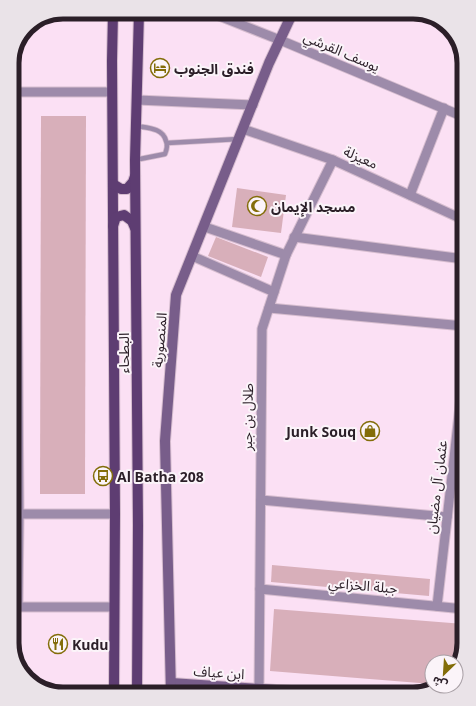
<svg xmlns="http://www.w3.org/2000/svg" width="476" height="706" font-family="'Open Sans','Noto Sans Arabic',sans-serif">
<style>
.building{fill:#d8afba}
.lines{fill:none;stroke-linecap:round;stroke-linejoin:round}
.lane-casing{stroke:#d6bdcf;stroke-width:6}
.street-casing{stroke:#d6bdcf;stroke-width:11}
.secondary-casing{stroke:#d6bdcf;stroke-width:12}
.primary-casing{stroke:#d6bdcf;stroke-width:12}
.lane{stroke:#9d8baa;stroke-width:4.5}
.street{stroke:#9d8baa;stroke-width:9}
.secondary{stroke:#785d8a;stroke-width:10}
.primary{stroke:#5e3d72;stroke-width:10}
.labels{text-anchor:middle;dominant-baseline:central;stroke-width:4;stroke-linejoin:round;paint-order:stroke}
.street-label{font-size:14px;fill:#2b1f28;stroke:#fbf4f9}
.poi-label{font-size:14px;font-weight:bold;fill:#2b1f28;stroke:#fbf4f9;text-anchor:start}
.rim{fill:none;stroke:#2b1f28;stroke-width:5}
</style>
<rect width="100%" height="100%" fill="#fbe0f4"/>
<g class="building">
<path d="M251,12H273L269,20Z"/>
<path d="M41,116H86L85,494H40Z"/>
<path d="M237,188L286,195L281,233L232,227Z"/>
<path d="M216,237L268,257L261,277L208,256Z"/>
<path d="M272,565L430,579L429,596L271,582Z"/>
<path d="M274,609L464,624V643L459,662H432V684L270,671Z"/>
</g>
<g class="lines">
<g class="lane-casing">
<g id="lane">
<path d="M167,143L239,139"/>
<path d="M135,160L165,154C167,149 168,145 166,141C163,128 148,128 136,126"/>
</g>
</g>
<g class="street-casing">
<g id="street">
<path d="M209,12L280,40L464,117"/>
<path d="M12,92H112"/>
<path d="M16,92L19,514L18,607"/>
<path d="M137,100L253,105"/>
<path d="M243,129L333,160L464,220"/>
<path d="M410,195L444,108"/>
<path d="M205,227L286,255"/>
<path d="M294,237L464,259"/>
<path d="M192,256L274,292"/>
<path d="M269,308L464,326"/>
<path d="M261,500L447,517"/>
<path d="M12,514H115"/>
<path d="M260,589L464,609"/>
<path d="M437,606L464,371"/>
<path d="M13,607H114"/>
<path d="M259,689L262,329L286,255L333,160"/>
</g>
</g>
<g class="secondary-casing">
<g id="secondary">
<path d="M171,683L336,694"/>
<path d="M171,694L165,441L176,295L269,63L293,12"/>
</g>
</g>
<g class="primary-casing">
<g id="primary">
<path d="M113,12L112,61L115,514L114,694"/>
<path d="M113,184L121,189H127L133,182L135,176"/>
<path d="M113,226L116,217L124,215L132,221L135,228"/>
<path d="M137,694L138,525L135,160L139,12"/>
</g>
</g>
<use href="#lane" class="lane"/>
<use href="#street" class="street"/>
<use href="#secondary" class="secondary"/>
<use href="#primary" class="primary"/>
</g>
<defs>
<g id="hotel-ring" transform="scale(1)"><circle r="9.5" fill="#fbf4f9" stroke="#836d09" stroke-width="1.5"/><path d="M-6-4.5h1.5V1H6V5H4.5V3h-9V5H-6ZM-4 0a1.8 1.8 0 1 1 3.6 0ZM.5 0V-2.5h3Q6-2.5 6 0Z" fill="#836d09"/></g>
<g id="mosque-ring" transform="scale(1)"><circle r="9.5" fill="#fbf4f9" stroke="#836d09" stroke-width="1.5"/><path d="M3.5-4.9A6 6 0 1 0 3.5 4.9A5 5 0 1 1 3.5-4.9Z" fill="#836d09"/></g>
<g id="shop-ring" transform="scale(1)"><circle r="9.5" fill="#fbf4f9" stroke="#836d09" stroke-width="1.5"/><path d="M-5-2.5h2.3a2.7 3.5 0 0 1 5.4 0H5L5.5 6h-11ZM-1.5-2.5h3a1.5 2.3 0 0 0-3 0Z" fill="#836d09"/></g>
<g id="bus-ring" transform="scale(1)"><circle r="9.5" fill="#fbf4f9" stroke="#836d09" stroke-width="1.5"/><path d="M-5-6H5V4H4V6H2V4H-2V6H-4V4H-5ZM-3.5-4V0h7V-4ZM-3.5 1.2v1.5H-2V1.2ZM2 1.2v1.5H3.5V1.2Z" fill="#836d09"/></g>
<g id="restaurant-ring" transform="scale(1)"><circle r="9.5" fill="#fbf4f9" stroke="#836d09" stroke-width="1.5"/><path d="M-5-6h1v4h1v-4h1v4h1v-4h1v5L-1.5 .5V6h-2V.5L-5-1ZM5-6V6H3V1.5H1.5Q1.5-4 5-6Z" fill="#836d09"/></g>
</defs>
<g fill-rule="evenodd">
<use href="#hotel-ring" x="160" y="68"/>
<use href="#mosque-ring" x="257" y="206"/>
<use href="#shop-ring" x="370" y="431"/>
<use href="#bus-ring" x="103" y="476"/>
<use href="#restaurant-ring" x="58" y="644"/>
</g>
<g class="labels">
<g class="street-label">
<text transform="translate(342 51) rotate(23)">يوسف القرشي</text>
<text transform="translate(361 157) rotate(24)">معيزلة</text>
<text transform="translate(159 340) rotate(-85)">المنصورية</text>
<text transform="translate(123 353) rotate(-90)">البطحاء</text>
<text transform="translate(247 417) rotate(-89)">طلال بن جبر</text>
<text transform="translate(436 487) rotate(-83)">عثمان آل مضيان</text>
<text transform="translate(363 585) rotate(5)">جبلة الخزاعي</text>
<text transform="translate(219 672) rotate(4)">ابن عياف</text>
</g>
<g class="poi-label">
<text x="174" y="68">فندق الجنوب</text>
<text x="271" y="206">مسجد الإيمان</text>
<text x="356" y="431" text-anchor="end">Junk Souq</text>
<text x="117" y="476">Al Batha 208</text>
<text x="72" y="644">Kudu</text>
</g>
</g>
<path d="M0 0H476V706H0ZM63 19H413A44 44 0 0 1 457 63V643A44 44 0 0 1 413 687H63A44 44 0 0 1 19 643V63A44 44 0 0 1 63 19Z" fill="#eae3e8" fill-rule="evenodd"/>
<path class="rim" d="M63 19H413A44 44 0 0 1 457 63V643A44 44 0 0 1 413 687H63A44 44 0 0 1 19 643V63A44 44 0 0 1 63 19Z"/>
<g transform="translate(444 674) rotate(205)"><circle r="19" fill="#fbf4f9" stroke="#a89fa5"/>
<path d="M0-3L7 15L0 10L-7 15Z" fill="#836d09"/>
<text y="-6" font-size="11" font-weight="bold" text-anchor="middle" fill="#2b1f28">ش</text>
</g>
</svg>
